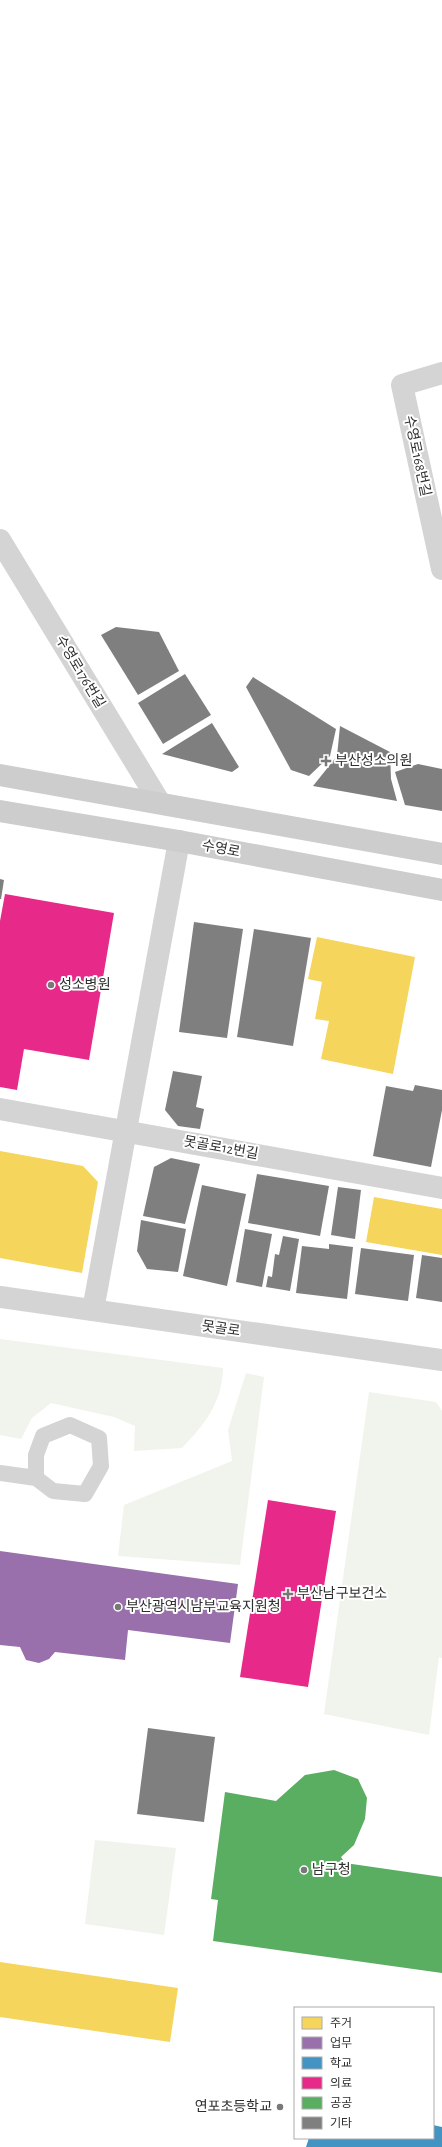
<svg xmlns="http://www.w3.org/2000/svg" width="442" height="2147" font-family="'Alegreya Sans','Noto Sans KR',sans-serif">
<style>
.green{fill:#f1f4ed}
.homes{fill:#f6d55c}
.offices{fill:#9970ab}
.schools{fill:#4393c3}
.health{fill:#e7298a}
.public{fill:#5aae61}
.building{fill:#7f7f7f}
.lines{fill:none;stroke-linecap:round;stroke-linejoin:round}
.service{stroke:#d4d4d4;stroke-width:16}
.minor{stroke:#d4d4d4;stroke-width:22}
.tertiary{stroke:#d4d4d4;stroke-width:22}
.secondary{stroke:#cdcdcd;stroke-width:22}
.poi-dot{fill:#787878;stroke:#fff;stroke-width:1.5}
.labels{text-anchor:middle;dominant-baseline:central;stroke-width:4;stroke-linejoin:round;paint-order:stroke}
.street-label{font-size:14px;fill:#2f2f2f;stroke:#fff}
.poi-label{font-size:14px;fill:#2f2f2f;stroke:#fff;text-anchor:start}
</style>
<rect width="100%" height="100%" fill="#fff"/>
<g class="green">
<path d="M0,1339L223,1368C222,1403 205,1424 182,1448L134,1451L135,1426L114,1417L51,1403L32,1418L21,1439L0,1435Z"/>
<path d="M246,1373L264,1377L240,1565L118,1556L124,1505L232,1461L228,1430Z"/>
<path d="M369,1392L436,1402L442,1411V1658L439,1657L429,1735L324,1714Z"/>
<path d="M95,1840L176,1848L164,1935L85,1924Z"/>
</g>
<g class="homes">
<path d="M317,937L415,957L393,1074L321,1059L329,1021L315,1019L322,982L308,979Z"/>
<path d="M0,1151L83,1166L98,1182L82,1273L0,1258Z"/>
<path d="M374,1197L442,1209V1255L366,1242Z"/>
<path d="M0,1962L178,1988L170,2042L0,2017Z"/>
</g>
<path class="offices" d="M0,1551L238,1584L230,1643L128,1630L125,1660L55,1652L49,1659L39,1663L26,1660L20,1647L0,1645Z"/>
<path class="schools" d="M433,2125L442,2127V2147H306L309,2138H433Z"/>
<g class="health">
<path d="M5,894L114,913L89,1060L24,1049L17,1090L0,1087V921Z"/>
<path d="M268,1500L336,1511L308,1687L240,1677Z"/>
</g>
<path class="public" d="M334,1770L358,1779L367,1798L365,1819L354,1845L341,1857L345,1863L442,1877V1973L213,1941L218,1900L211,1899L225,1792L276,1801L305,1775Z"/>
<g class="building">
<path d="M116,627L159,632L179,671L138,695L101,635Z"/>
<path d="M185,674L211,715L163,744L138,703Z"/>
<path d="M253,677L336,729L330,756L309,776L291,770L246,687Z"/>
<path d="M212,723L239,767L232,772L162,754Z"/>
<path d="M340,726L390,752L391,779L397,801L313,786L337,756Z"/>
<path d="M418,764L442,769V811L405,805L395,772Z"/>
<path d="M0,879L4,880L1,899H0Z"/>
<path d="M194,922L243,929L227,1038L179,1032Z"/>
<path d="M254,929L311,938L293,1046L237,1037Z"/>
<path d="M173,1071L202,1076L196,1107L204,1109L200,1129L178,1126L165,1110Z"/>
<path d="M415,1085L442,1090V1110L431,1167L373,1156L386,1086L413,1091Z"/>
<path d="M171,1158L200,1164L185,1224L143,1216L154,1167Z"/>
<path d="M257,1174L329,1186L320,1236L248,1223Z"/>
<path d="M202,1185L246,1194L227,1286L183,1276Z"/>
<path d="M338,1187L361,1190L355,1239L331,1235Z"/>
<path d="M141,1220L186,1229L178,1272L147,1269L137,1251Z"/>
<path d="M245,1229L272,1234L262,1287L236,1282Z"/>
<path d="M283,1236L299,1239L290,1291L266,1287L268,1276L272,1277L275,1254L279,1255Z"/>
<path d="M329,1244L353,1247L347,1299L296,1293L302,1246L329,1249Z"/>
<path d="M361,1248L414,1255L408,1301L355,1294Z"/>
<path d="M422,1255L442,1258V1302L416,1298Z"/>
<path d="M148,1728L215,1737L204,1822L137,1814Z"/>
</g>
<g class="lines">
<path class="service" d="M0,1473L36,1478L53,1491L85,1494L101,1466L99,1438L70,1425L43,1436L36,1455V1478"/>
<g class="minor">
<path d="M442,373L402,385L442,569"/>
<path d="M0,540L160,803"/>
<path d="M0,1109L442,1188"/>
<path d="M93,1310L179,841"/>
</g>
<path class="tertiary" d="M0,1297L442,1360"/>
<g class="secondary">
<path d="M0,775L442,854"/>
<path d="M0,811L179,841L442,890"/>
</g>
</g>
<g class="poi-dot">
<path d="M324 755h4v4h4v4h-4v4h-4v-4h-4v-4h4z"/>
<circle cx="51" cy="985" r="4"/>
<path d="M286 1588h4v4h4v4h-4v4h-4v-4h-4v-4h4z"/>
<circle cx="118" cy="1607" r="4"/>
<circle cx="304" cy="1870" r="4"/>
<circle cx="280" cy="2107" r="4"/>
</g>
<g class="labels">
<g class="street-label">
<text transform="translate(417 456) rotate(78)">수영로168번길</text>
<text transform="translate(80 672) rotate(59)">수영로176번길</text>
<text transform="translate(221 849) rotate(11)">수영로</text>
<text transform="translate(221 1148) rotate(10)">못골로12번길</text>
<text transform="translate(221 1329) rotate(8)">못골로</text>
</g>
<g class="poi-label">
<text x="335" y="761">부산성소의원</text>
<text x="59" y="985">성소병원</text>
<text x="297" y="1594">부산남구보건소</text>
<text x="126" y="1607">부산광역시남부교육지원청</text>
<text x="312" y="1870">남구청</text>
<text x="272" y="2107" text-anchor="end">연포초등학교</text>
</g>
</g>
<rect x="294" y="2007" width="140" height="132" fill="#ffffff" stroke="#acacac"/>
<rect x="302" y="2017" width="20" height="12" fill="#f6d55c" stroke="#acacac"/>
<text x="330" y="2027" font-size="12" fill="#2f2f2f">주거</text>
<rect x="302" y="2037" width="20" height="12" fill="#9970ab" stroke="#acacac"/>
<text x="330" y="2047" font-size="12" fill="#2f2f2f">업무</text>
<rect x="302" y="2057" width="20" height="12" fill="#4393c3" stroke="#acacac"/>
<text x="330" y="2067" font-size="12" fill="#2f2f2f">학교</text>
<rect x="302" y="2077" width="20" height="12" fill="#e7298a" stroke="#acacac"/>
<text x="330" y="2087" font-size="12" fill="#2f2f2f">의료</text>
<rect x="302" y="2097" width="20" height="12" fill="#5aae61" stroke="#acacac"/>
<text x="330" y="2107" font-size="12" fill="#2f2f2f">공공</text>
<rect x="302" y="2117" width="20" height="12" fill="#7f7f7f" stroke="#acacac"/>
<text x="330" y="2127" font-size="12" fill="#2f2f2f">기타</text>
</svg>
